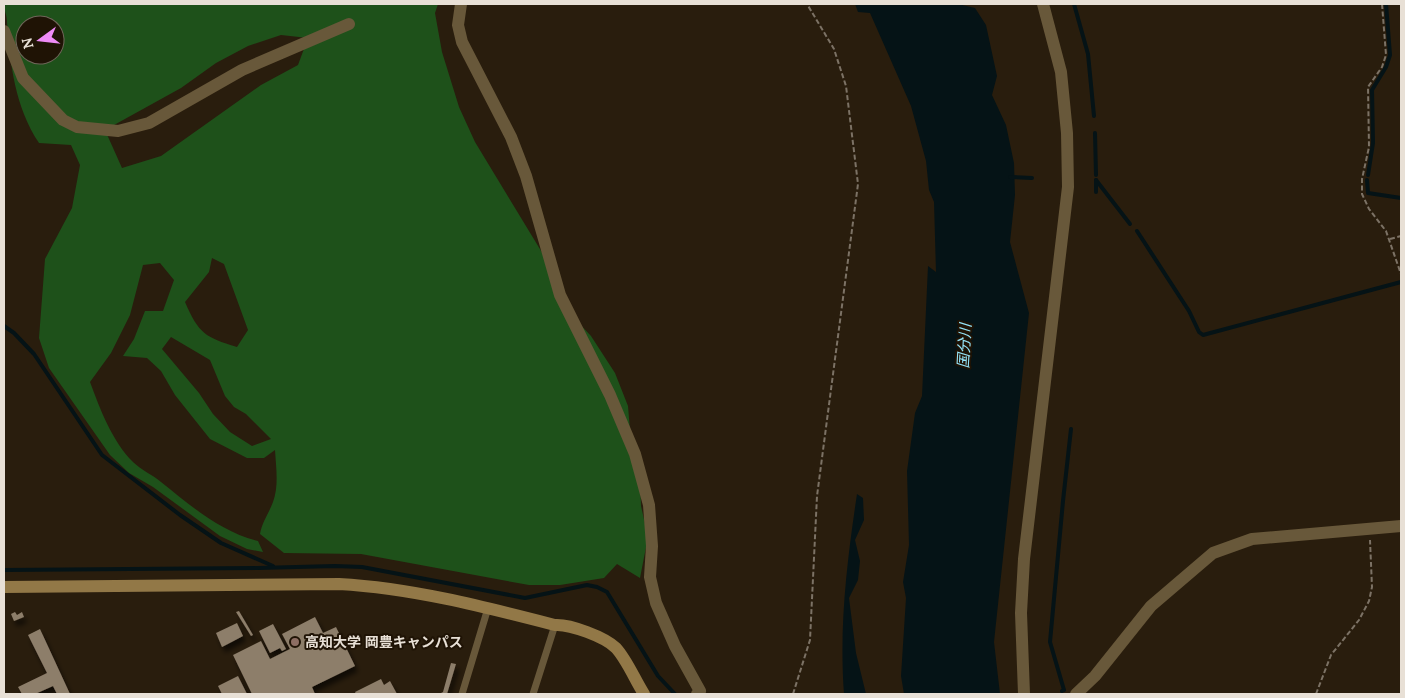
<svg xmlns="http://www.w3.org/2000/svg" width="1405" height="698" font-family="Lora,'Noto Sans JP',serif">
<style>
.green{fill:#1e511a;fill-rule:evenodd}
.water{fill:#051316}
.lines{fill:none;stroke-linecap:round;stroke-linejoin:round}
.stream{stroke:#051316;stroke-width:4}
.building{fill:#8d7e6b;filter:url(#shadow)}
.path{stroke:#7c7265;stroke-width:2;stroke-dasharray:5 2.5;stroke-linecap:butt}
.lane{stroke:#68583a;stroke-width:7}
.street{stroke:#68583a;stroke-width:12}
.secondary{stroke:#927847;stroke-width:12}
.education-dot{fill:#8d6e63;stroke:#1f1305;stroke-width:2}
.labels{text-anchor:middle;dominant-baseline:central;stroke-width:4;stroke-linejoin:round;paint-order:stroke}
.poi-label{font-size:14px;font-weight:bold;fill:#e8e0d6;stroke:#1f1305;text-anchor:start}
.water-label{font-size:15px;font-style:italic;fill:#94e4f9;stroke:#1f1305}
</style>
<defs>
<filter id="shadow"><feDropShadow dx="3" dy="5.5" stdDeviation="2.5" flood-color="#0009"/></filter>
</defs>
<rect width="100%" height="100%" fill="#291d0d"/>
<path class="green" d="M4,4H438L435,13L442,52L459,107L475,142L546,259L574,318L591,336L615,373L628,406L631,442L640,477L641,506L648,537L640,578L617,564L604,578L560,585H529L361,554L284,553L260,534C262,522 269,513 273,502C279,486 276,467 275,450L264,458H247L210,439L175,395L161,371L147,358L123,356L134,339L145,311H163L174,280L160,263L143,265L130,315L111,353L90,382C100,409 112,441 133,462C141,470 153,475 161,482C191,506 221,532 258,541L263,552L247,549L220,536L153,487L129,473L110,455L49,368L39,338L45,259L72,208L80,165L71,145L39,143C15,107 10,64 7,22C7,15 4,11 4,4ZM25,25H55V55H25ZM281,35L308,38L298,65L261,85L161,156L122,168L105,130L181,88L216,63L248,46ZM212,258L224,264L248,330L237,347C205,337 199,334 185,302L209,272ZM171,337L210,360L225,396L234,407L246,414L271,439L252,446L230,432L213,414L199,393L162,349Z"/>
<g class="water">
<path d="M855,4H958L975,8L986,25L997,76L992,95L1006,125L1014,163L1015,195L1010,242L1029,313L994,642L1000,694H904L901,676L906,598L903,582L909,545L907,471L915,413L922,396L928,266L936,272L934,202L929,190L926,161L911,106L870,13L858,12Z"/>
<path d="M857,494L863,498L864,520L855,540L860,561L858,580L849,598L856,653L866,694H844C839,626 847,561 857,494Z"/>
</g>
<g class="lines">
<g class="stream">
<path d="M1074,4L1088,54L1094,116"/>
<path d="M1095,133L1096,175"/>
<path d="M1368,175L1373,143L1372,90L1386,67L1390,55L1386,4"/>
<path d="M1010,177L1032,178"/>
<path d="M1096,180L1130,224"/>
<path d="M1096,180V192"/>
<path d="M1367,180L1368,193L1401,198"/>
<path d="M1137,231L1189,311L1199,332L1203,335L1401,282"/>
<path d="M4,326L14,333L34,354L102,455L180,515L221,543L273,566"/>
<path d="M4,570L258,568L335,566L362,567L525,598L587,585L597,587L607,592L658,676L675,694"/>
<path d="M1062,691L1064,690L1050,642L1063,501L1071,429"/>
</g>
</g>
<g class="building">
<path d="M239,611L253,635L251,636L236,612Z"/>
<path d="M15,612L17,615L22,612L24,617L14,621L11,614Z"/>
<path d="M315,617L323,633L336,627L355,666L312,687L315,694H252L233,655L261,641L270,659L290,649L282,634Z"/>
<path d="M237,623L243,636L222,647L216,633Z"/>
<path d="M273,624L286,649L282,651L280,648L270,653L259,631Z"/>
<path d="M40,629L70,694H57L53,686L35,694H22L18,687L47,673L28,635Z"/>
<path d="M451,663L456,664L447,694H439L443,692Z"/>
<path d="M238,676L247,694H222L218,686Z"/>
<path d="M381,679L384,685L390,681L397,694H356L355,692Z"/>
</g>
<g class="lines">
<g class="path">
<path d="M1382,4L1386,55L1382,67L1368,87L1369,147L1362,179V194L1369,209L1386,231L1401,274"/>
<path d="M1390,239L1401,236"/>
<path d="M793,694L810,640L817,496L858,184L846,86L834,49L807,4"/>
<path d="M1316,694L1331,655L1359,620L1369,601L1372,587L1370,540"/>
</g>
<g class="lane">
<path d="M462,694L488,608"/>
<path d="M533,694L555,625"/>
</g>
<g class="street">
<path d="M461,4L458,25L462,42L511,137L526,176L560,295L610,395L635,454L649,505L652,546L650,577L656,603L675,646L700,691L697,694"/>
<path d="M4,31L23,78L63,120L77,127L118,131L149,123L242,70L349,24"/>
<path d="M1024,694L1021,613L1024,559L1068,187L1067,133L1061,72L1043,4"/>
<path d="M1076,694L1095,676L1151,606L1213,553L1252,539L1401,526"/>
</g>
<path class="secondary" d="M4,587L339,584C412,588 485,607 555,625C570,624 605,637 616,648C627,660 635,680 644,694"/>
</g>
<circle class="education-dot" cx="295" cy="642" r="5"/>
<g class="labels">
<g class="poi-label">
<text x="305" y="642">高知大学 岡豊キャンパス</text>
</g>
<g class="water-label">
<text transform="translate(964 346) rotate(-87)">国分川</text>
</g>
</g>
<rect width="1405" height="698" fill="none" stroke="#e8e0d6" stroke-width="10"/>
<g transform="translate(40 40) rotate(255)"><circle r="24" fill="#1f1305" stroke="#6f6559"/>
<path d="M0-4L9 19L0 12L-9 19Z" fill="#ef8bf7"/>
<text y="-8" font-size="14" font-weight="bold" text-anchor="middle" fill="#e8e0d6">N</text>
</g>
</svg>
